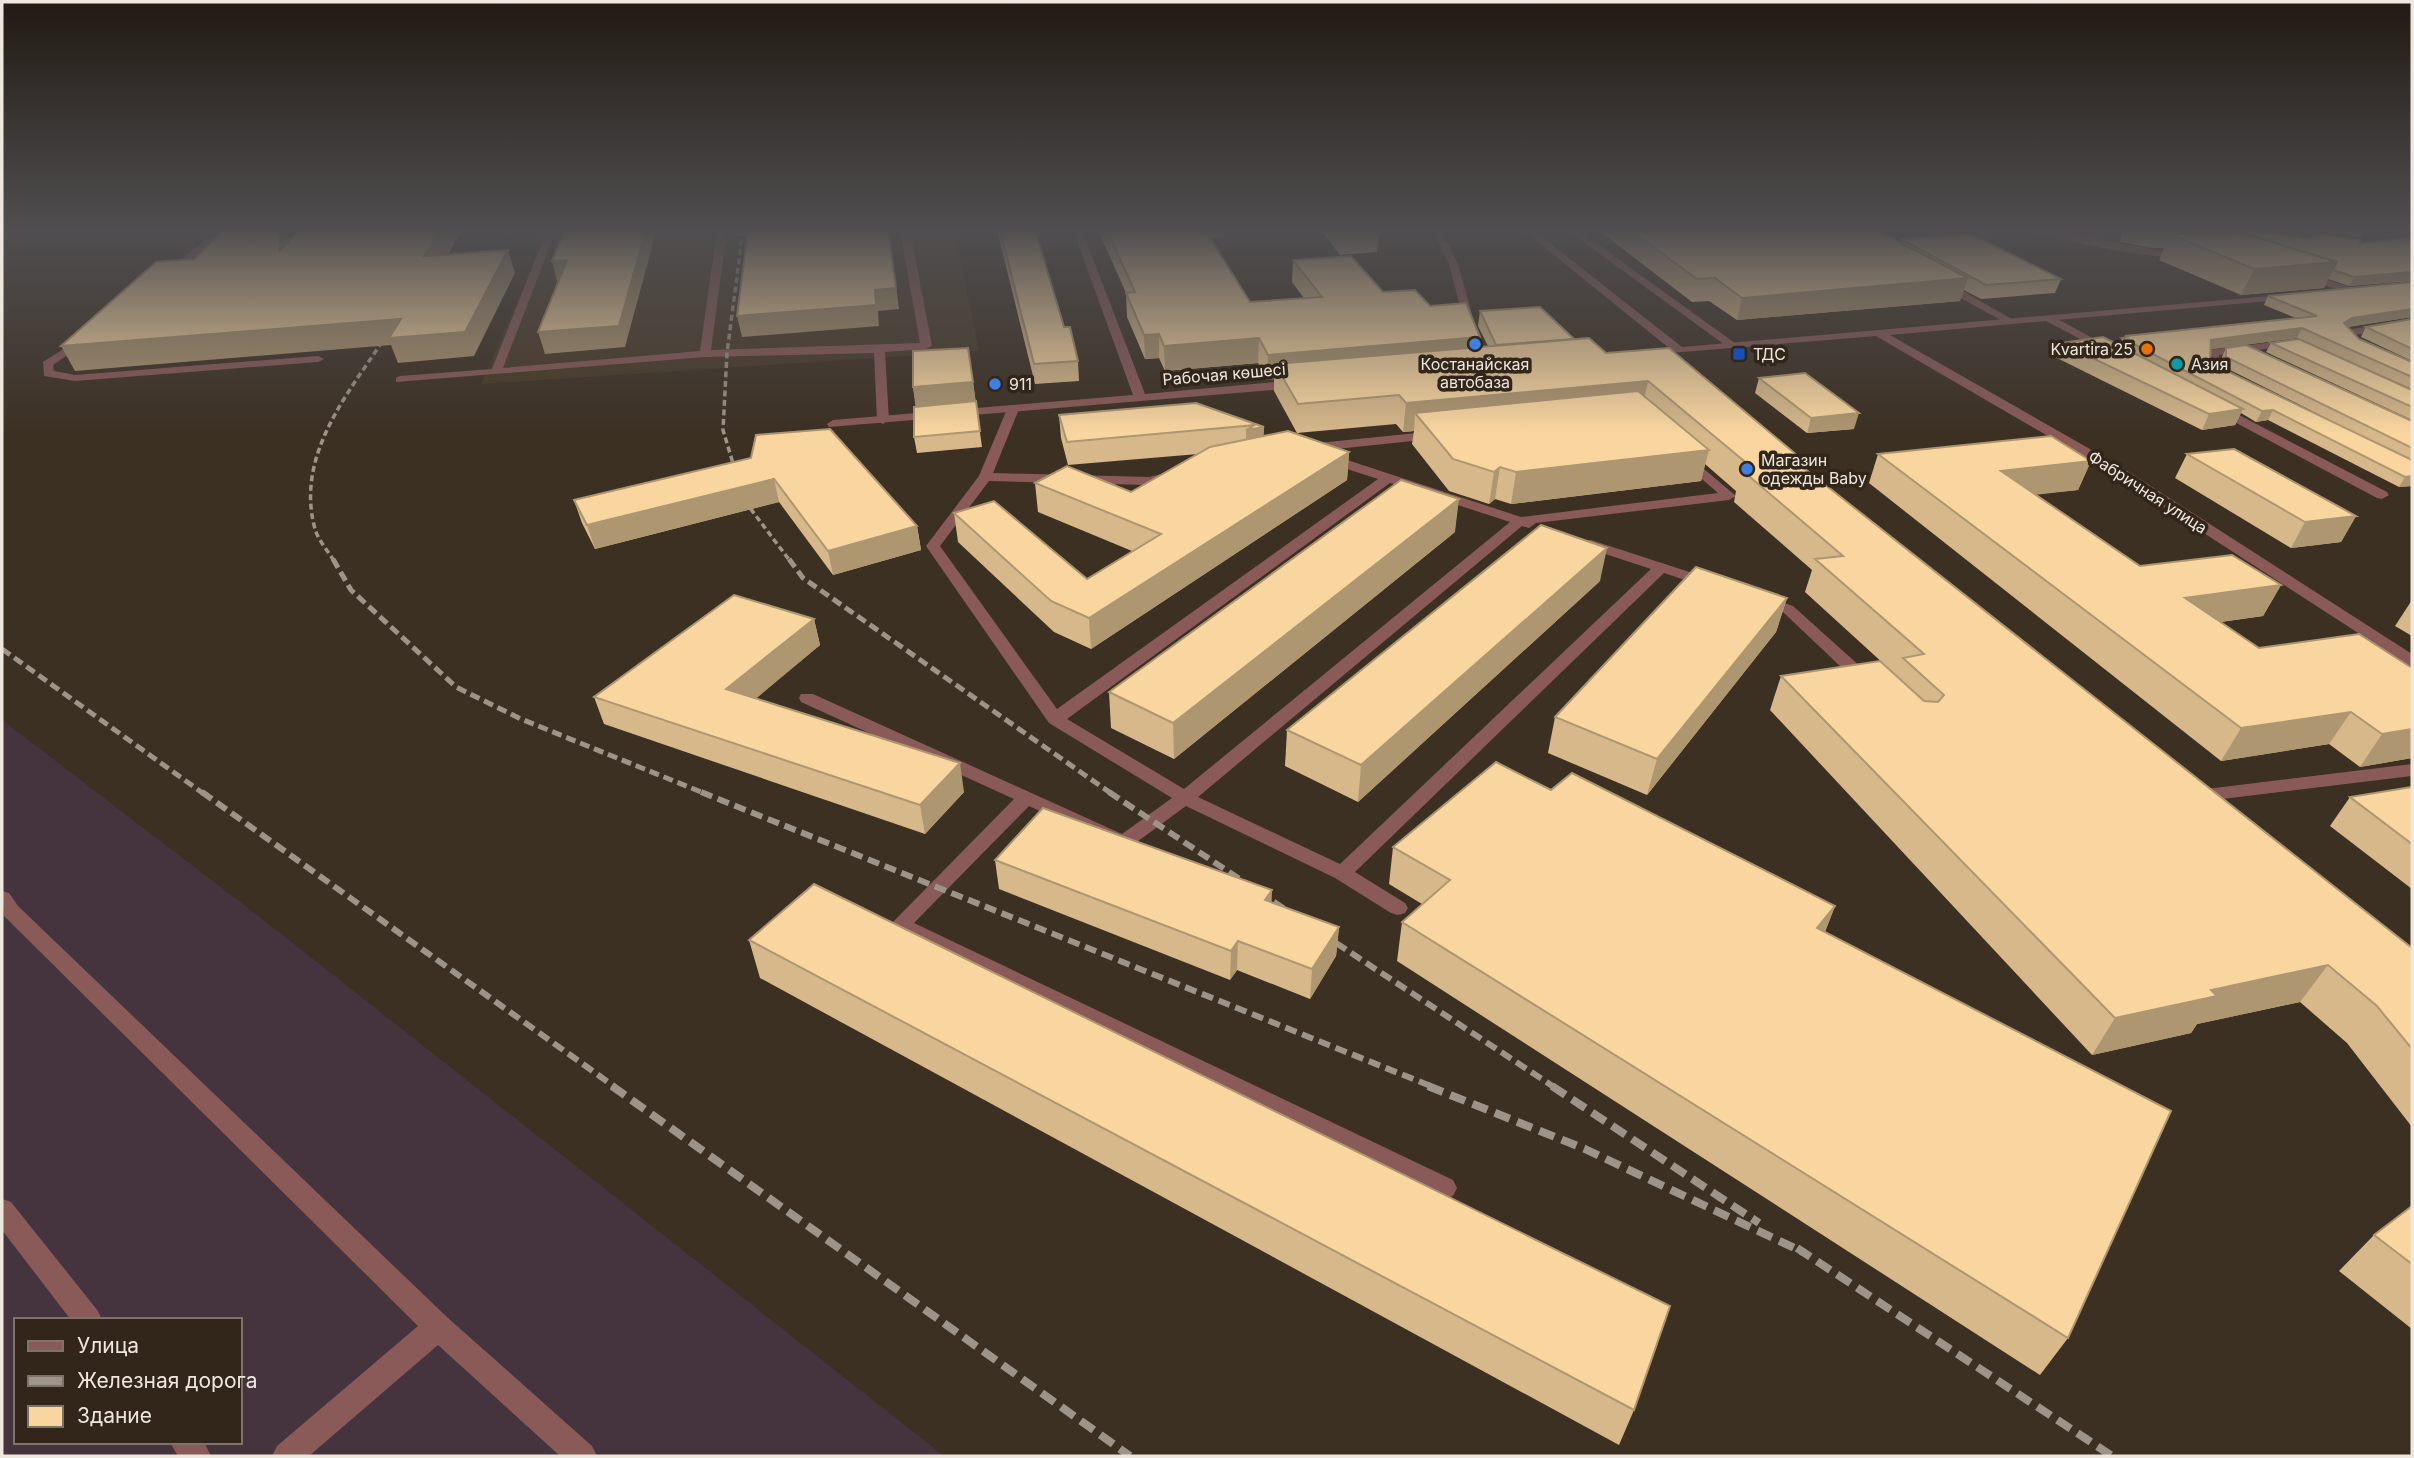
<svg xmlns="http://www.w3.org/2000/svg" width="2414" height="1458" font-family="Inter,sans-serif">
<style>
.built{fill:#483927}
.industrial{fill:#45343e;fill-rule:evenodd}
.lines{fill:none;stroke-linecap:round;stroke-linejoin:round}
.lane{fill:#895a58;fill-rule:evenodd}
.street{fill:#895a58;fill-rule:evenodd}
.rail-far3{stroke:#9d9489;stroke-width:3.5;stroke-dasharray:6 3.5;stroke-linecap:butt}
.rail-far2{stroke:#9d9489;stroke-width:5;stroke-dasharray:10 5;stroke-linecap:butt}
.rail-far1{stroke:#9d9489;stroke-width:6;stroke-dasharray:12 6;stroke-linecap:butt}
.rail{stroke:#9d9489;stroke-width:8;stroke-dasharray:16 8;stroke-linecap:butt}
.wall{fill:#d6b88a}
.shaded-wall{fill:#ae9670}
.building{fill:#f9d6a0;stroke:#ae9670;stroke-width:2}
.shop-dot{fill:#3f7fe0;stroke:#312619;stroke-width:2.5}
.food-dot{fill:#e8710a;stroke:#312619;stroke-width:2.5}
.transit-dot{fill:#1a4fb4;stroke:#312619;stroke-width:2.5}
.culture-dot{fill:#0f9aa8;stroke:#312619;stroke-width:2.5}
.labels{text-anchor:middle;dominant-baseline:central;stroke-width:7;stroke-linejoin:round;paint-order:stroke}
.far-poi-label{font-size:16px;fill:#eee7de;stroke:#312619;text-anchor:start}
.far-street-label{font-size:16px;fill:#eee7de;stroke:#312619}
</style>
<rect width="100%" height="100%" fill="#3c3023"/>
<path class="built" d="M548,230H954L979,351L481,384Z"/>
<path class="industrial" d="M2,720L261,918L944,1456H2ZM16,1320H240V1442H16Z"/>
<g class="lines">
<g class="lane">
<path d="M231,230H245L211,244L174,275L165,273L205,240Z"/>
<path d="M547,230H556L503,368L700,351L717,230H727L711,350L920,343L900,230H910L932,346L926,349L885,352L889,420L883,424L877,420L874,353L705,357L396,382V378L400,376L492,369Z"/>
<path d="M1432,230H1441L1458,264L1475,325L1474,327L1465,325L1449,264Z"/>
<path d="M1567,230H1578L1739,346L1729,348Z"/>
<path d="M2031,230H2050L2188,256C2176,264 2047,239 2031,230Z"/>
<path d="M2253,230H2281L2338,240L2333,243Z"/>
<path d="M2412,234V240L2378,245L2373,242Z"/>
<path d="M2306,273L2356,289L2357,291L2352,294L2302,278L2301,276Z"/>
<path d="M1939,282H1947L2015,321L2006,323L1939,286Z"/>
<path d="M2044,316H2052L2113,349L2103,351L2044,320Z"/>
<path d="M2412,319V325L2355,335L2366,345L2360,348L2342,333L2347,330Z"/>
<path d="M84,336L88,337V341L53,365L54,371L75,375L318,356L324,359L318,362L75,381L44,376L43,362Z"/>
<path d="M2291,340L2295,341V345L2219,355V368L2231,375V379H2223L2207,370L2209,350Z"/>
<path d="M2218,404L2387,492L2389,495L2382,499L2377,498L2214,411L2212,408Z"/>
<path d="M1013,405L1019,409L993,473L1149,477L1174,471L1181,475L1149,485L989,481L940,546L1057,709L1378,479L1322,461V455H1332L1521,517L1718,493L1680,460V454L1685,453L1736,496L1729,500L1536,523L1529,528L1522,526L1198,797L1340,864L1651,569L1581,546L1579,543L1581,540H1591L1714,580L1717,583L1714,586L1709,588L1664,573L1355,872L1405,903L1408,908L1405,913L1398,915L1391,913L1335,878L1186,806L1130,847L1123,849L1029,806L914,923L1453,1180L1457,1188L1453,1196L1444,1199L1435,1196L893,930L890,925L1014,799L801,702L799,698L801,694H813L1122,834L1172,798L1049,723L926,546L979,476L1007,409ZM1390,483L1510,522L1184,789L1067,719Z"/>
<path d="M1437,431L1441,432V438L1308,452L1302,448L1308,444Z"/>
<path d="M1762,595L1793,606L1872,677L1874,681L1872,685H1860L1783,612L1757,603L1754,600Z"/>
<path d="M2412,764V776L2198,802L2191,800L2189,796L2191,792L2198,790Z"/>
<path d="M2,891L9,893L18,906L448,1318L592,1446L597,1456H560L438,1345L309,1456H272L277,1446L418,1326L4,916Z"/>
<path d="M2,1199L11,1202L98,1311L102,1320H71L2,1230Z"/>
<path d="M170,1442H204L211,1456H178Z"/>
</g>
<g class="street">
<path d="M1073,230H1082L1145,394L1297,380L1303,384L1297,388L829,427L827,424L833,420L1133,395Z"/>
<path d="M1523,230H1533L1682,347L2294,294V298L2290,299L1890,335L2118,465L2412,654V666L2406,664L2108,471L1876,336L1645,355V351L1669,348Z"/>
</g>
<g class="rail-far3">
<path d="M743,230L727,353L723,430L744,500L790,561"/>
<path d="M334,561C328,551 318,540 315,529C294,453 352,389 390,330"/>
</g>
<g class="rail-far2">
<path d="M333,559L351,590L456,687L521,719L706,794"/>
<path d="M789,559L803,578L1112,794"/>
<path d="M2,649L204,794"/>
</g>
<g class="rail-far1">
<path d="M202,792L615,1087"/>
<path d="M701,792L1433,1087"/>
<path d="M1109,792L1295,916"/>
<path d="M1321,933L1554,1087"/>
</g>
<g class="rail">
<path d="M612,1086L1130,1456"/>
<path d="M1428,1086L1585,1149L1805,1253"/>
<path d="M1552,1086L1759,1223"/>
<path d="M1797,1248L2112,1456"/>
</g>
</g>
<g class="wall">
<path d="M997,230H1035L1064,327L1078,361L1079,381L1035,384Z"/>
<path d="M1098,230H1224V237L1209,238L1250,302L1304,298L1292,282L1293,260L1383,292L1430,306L1479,347L1488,346L1478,326L1480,311L1574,339L1606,353L1798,456L1796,462L2412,948V1127L2347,1043L2300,1002L2197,1024L2191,1033L2092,1055L1770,710L1781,676L1896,675L1805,592L1812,570L1734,502L1736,491L1705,464L1701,481L1511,504L1495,499L1489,504L1449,491L1412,444L1414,431L1403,432L1396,424L1297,433L1274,391V379L1267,380L1258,363L1165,371L1159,358L1145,359L1127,317L1126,293Z"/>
<path d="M1321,230H1376L1379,233L1377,252L1340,255Z"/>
<path d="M1598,230H1870L1900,243L1901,239L2061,279L2055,293L1981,299L1964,290L1960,301L1737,320L1709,301L1692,302Z"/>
<path d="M2123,230H2257L2310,239L2313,233L2360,243L2412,238V281L2349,286L2328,279L2324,288L2241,295L2159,260L2164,248H2153L2120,242Z"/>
<path d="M2311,230H2364L2360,237Z"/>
<path d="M2412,282V317L2348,327L2359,339L2412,362V389L2297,338L2211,349L2210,363L2334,422L2222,366V357L2226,348L2412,421V486L2399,487L2268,420L2256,422L2241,413L2235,425L2202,430L2055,357L2061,343L2119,345L2122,338H2124L2125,336L2296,318L2264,305L2268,296Z"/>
<path d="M2412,319V361L2361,337L2366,327Z"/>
<path d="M2271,343L2412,390V420L2266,352Z"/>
<path d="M1759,378L1854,429L1807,433L1755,393Z"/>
<path d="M973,382L982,447L917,453L914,437L916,406L913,387Z"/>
<path d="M1196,403L1264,427L1263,436L1349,452L1347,480L1091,649L1054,632L958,542L954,513L1087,579L1132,551L1038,512L1035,483L1131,492L1198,454L1068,465L1061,438L1059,415Z"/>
<path d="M1878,454L2091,461L2078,490L2035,494L2140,566L2281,585L2263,616L2221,622L2259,648L2359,634L2412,758L2360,767L2329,744L2221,761L1869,483Z"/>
<path d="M2187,454L2356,516L2341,542L2291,548L2175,478Z"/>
<path d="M751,458L917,526L921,550L833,575L779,502L595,549L582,523L574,500Z"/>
<path d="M1455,532L1174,759L1111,728L1109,692Z"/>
<path d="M1600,581L1358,802L1285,766L1287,730Z"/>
<path d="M1787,598L1776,632L1647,795L1548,753L1555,717Z"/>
<path d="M2412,600V636L2395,626Z"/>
<path d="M814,619L820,645L756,698L964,792L925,834L604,724L594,697Z"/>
<path d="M2412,787V889L2330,826L2350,797Z"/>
<path d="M1551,790L1835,906L1825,932L2068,1338L2040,1375L1397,961L1402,922L1422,904L1389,884L1393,847Z"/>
<path d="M995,860L1271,902L1339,927L1336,956L1310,999L1237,970L1230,980L999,889Z"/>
<path d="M749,940L1634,1410L1619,1445L760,978Z"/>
<path d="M2412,1206V1329L2339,1271L2374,1235Z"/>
</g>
<g class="shaded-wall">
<path d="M280,230H285L289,238L290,274L280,251Z"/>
<path d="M441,230H463L432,279L424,256Z"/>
<path d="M646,230H653L655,236L625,347L545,354L538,332Z"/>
<path d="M889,230L899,309L878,311L879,326L742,337L737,316L875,290Z"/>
<path d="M1197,230H1224V237L1197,239Z"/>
<path d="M508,250L515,273L474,356L398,363L391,345L75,371L61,346L401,319Z"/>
<path d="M567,260L573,280L557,281L552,261Z"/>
<path d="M2337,262L2324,288L2241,295L2254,269Z"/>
<path d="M2412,272V280L2349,286L2354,277Z"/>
<path d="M1968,278L1960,301L1737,320L1742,298Z"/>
<path d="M2412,309V317L2347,327L2344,323L2352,318Z"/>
<path d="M2302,328L2297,338L2206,350L2211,340Z"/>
<path d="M1159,334V358L1145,359L1144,335Z"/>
<path d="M1480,337L1477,362L1275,364L1274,379L1267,380L1268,355Z"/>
<path d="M1259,338L1258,363L1165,371L1164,346Z"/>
<path d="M1648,381L1642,409L1415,413L1414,431L1403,432L1406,403Z"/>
<path d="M973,382L976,405L916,410L913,387Z"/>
<path d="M2243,409L2235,425L2202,430L2209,414Z"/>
<path d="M2273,410L2268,420L2256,422L2262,411Z"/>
<path d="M1859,413L1854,429L1807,433L1811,418Z"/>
<path d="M1264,427L1263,450L1246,454V430Z"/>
<path d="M1709,450L1701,481L1511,504L1516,472Z"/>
<path d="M1349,452L1347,480L1091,649L1089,618Z"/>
<path d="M2091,461L2078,490L1990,500L2001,471Z"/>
<path d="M1500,467L1495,499L1489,504L1494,472Z"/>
<path d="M2412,476V486L2399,487L2405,477Z"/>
<path d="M774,479L779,502L595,549L587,525Z"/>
<path d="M1459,499L1455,532L1174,759L1173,723Z"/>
<path d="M2356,516L2341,542L2291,548L2305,522Z"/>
<path d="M917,526L921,550L833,575L828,551Z"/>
<path d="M1607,548L1600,581L1358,802L1361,765Z"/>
<path d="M2281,585L2263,616L2169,629L2185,598Z"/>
<path d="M1787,598L1776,632L1647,795L1657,759Z"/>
<path d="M814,619L820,645L734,717L726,689Z"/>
<path d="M2351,712L2329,744L2221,761L2241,728Z"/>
<path d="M2412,729V758L2360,767L2382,734Z"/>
<path d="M960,763L964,792L925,834L920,805Z"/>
<path d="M1272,890L1271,920L1265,900Z"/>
<path d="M1835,906L1820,944L1817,928Z"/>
<path d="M1339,927L1336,956L1310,999L1312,969Z"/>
<path d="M1238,941L1237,970L1230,980L1231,951Z"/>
<path d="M2328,965L2300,1002L2197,1024L2191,1033L2092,1055L2115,1018L2211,990Z"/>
</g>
<g class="building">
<path d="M224,230H280V251L299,230H441L424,256L508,250L465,332L389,338L401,319L61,346L156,262L194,259Z"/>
<path d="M565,230H646L619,326L538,332L567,260L552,261Z"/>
<path d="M748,230H888L896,288L875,290L876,305L737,316Z"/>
<path d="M1000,230H1035L1064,327H1070L1078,361L1034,364Z"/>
<path d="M1107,230H1205L1250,302L1322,297L1293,260L1351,256L1383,292L1415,290L1430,306L1466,303L1480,337L1268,355L1259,338L1164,346L1159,334L1144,335L1126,293L1135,292Z"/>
<path d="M1337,230H1376L1379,233L1341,236Z"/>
<path d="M1630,230H1703L1710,232L1740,230H1870L1876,233H1882L1968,278L1742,298L1715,278L1697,279Z"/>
<path d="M2205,230H2257L2311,240L2313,233L2361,240L2360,243L2412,238V272L2354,277L2333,270L2337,262L2239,232L2234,234H2218Z"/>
<path d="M2239,232L2337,262L2254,269L2170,234H2234Z"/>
<path d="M1971,234L2061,279L1986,285L1901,239Z"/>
<path d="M2412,282V309L2352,318L2344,323L2359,339L2412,362V377L2302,328L2211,340L2210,363L2412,460V476L2405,477L2273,410L2262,411L2122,338L2129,337L2125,336L2317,316L2268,296Z"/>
<path d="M1540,307L1574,339L1496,345L1480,311Z"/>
<path d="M2412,319V349L2366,327Z"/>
<path d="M2103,337L2243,409L2209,414L2061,343Z"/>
<path d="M1589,338L1606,353L1669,348L1798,456L1790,457L2412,948V1049L2377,1006L2328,965L2211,990L2217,996L2115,1018L1781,676L1880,661L1924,701L1938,702L1944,695L1903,658L1924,654L1815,559L1843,556L1743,471L1744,461L1648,381L1406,403L1399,395L1298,404L1275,364Z"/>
<path d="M2299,339L2412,390V407L2271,343Z"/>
<path d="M2246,345L2412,421V448L2226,357V348Z"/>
<path d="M968,348L973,382L913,387V351Z"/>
<path d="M1805,373L1859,413L1811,418L1759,378Z"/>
<path d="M1638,391L1709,450L1516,472L1500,467L1494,472L1453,459L1415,413Z"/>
<path d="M976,401L980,431L914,437V407Z"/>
<path d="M1196,403L1264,427L1246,430L1255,425L1067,442L1059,415Z"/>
<path d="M830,429L917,526L828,551L774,479L587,525L574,500L751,458L756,435Z"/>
<path d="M1288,431L1349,452L1089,618L1051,601L954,513L994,501L1087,579L1161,534L1035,483L1067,466L1131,492L1210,447Z"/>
<path d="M2051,436L2091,461L2001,471L2140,566L2232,555L2281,585L2185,598L2259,648L2359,634L2412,668V729L2382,734L2351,712L2241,728L1878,454Z"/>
<path d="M2234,449L2356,516L2305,522L2187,454Z"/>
<path d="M1401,480L1459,499L1173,723L1109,692Z"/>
<path d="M1541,525L1607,548L1361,765L1287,730Z"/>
<path d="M1696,567L1787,598L1657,759L1555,717Z"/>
<path d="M734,595L814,619L726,689L960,763L920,805L594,697Z"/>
<path d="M1496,762L1551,790L1572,773L1835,906L1817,928L2171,1111L2068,1338L1402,922L1450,880L1393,847Z"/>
<path d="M2412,787V844L2350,797Z"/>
<path d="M1043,808L1272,890L1265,900L1339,927L1312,969L1238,941L1231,951L995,860Z"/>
<path d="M814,884L1670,1306L1634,1410L749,940Z"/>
<path d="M2412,1206V1264L2374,1235Z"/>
</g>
<linearGradient id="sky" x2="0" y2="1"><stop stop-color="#211a13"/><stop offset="0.53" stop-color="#504e50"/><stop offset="1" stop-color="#504e50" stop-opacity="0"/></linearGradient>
<rect width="2414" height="434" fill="url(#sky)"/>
<g class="shop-dot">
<circle cx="1475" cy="344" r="7"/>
<circle cx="995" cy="384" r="7"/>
<circle cx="1747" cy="469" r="7"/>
</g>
<circle class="food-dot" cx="2147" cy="349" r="7"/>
<rect class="transit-dot" x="1732" y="347" width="14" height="14" rx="3.5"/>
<circle class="culture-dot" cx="2177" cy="364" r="7"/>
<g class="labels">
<g class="far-poi-label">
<text x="2133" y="349" text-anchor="end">Kvartira 25</text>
<text x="1753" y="354">ТДС</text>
<text x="1475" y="364" text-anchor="middle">Костанайская<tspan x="1475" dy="18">автобаза</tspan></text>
<text x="2191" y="364">Азия</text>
<text x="1009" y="384">911</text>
<text x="1761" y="460">Магазин<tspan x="1761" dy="18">одежды Baby</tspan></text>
</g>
<g class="far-street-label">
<text transform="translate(1224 374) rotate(-5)">Рабочая көшесі</text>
<text transform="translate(2148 492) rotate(33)">Фабричная улица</text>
</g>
</g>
<rect width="2414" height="1458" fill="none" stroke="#eee7de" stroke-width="7"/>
<rect x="14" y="1318" width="228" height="126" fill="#312619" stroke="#7d7368" stroke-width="2"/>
<rect x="28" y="1341" width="35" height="10" fill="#895a58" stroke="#7d7368" stroke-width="2"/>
<text x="77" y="1353" font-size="21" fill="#eee7de">Улица</text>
<rect x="28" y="1376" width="35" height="10" fill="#9d9489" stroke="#7d7368" stroke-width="2"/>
<text x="77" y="1388" font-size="21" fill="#eee7de">Железная дорога</text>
<rect x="28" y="1406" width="35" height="21" fill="#f9d6a0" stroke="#7d7368" stroke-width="2"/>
<text x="77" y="1423" font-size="21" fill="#eee7de">Здание</text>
</svg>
